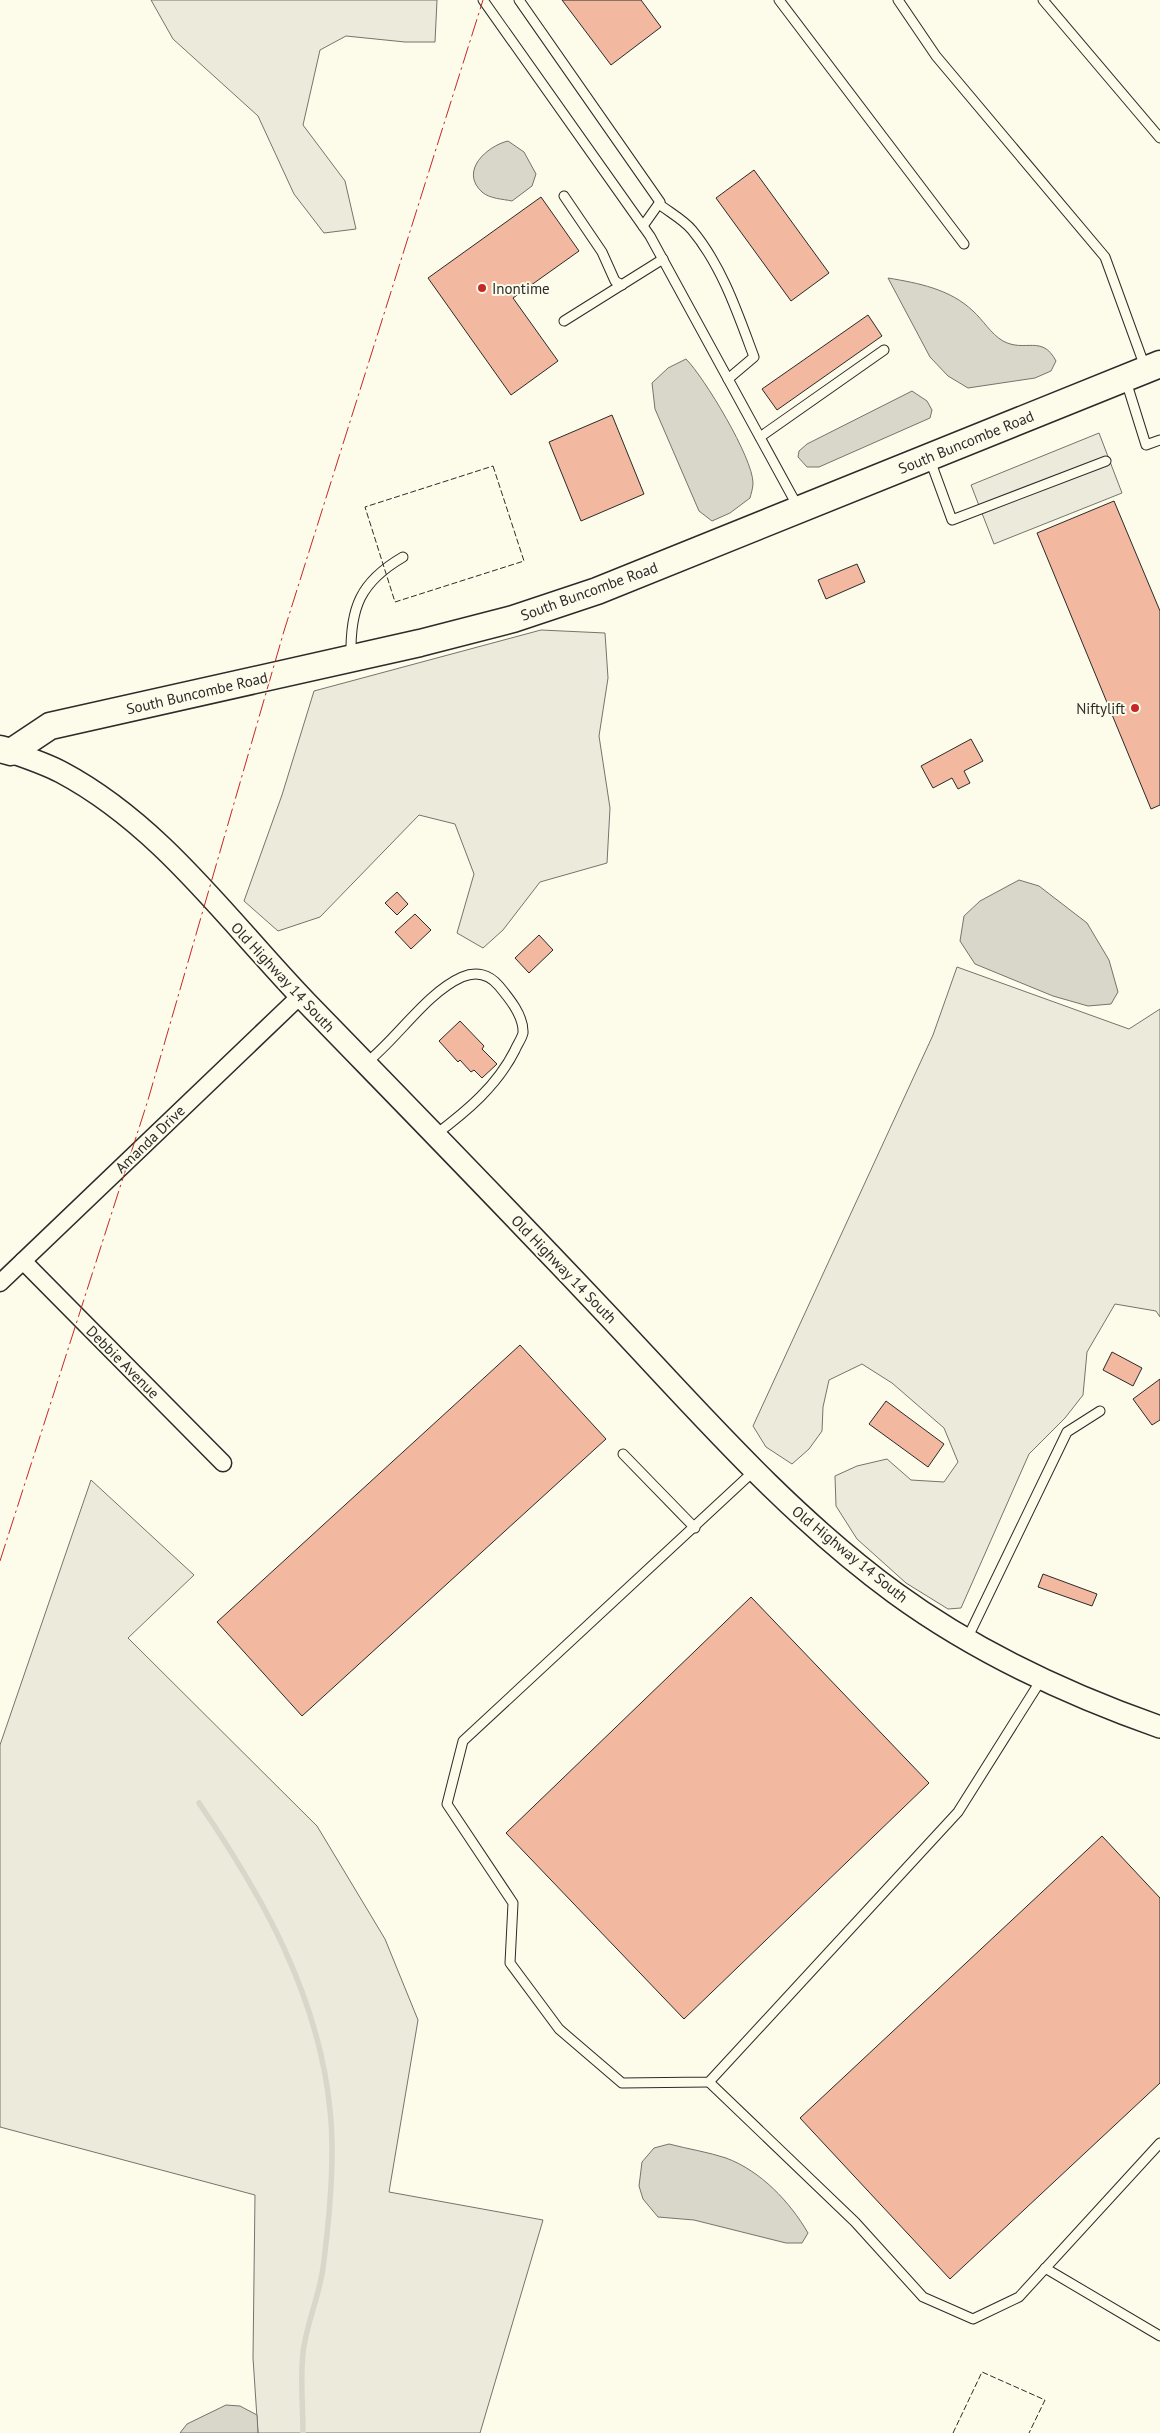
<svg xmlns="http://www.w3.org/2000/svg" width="1160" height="2433" font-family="'PT Sans',sans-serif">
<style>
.green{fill:#ecebdb;stroke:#74746e}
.parking{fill:#eceadb;stroke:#74746e}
.water{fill:#d8d7c9;stroke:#74746e}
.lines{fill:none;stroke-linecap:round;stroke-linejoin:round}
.stream{stroke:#d8d7c9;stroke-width:5.5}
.building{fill:#f2b8a0;stroke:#2b2b2b}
.service-casing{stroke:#2b2b2b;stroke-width:11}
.minor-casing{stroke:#2b2b2b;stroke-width:19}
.tertiary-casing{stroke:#2b2b2b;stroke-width:24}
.primary-casing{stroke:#2b2b2b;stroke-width:29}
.service{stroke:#fdfbea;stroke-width:9}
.minor{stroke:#fdfbea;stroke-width:16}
.tertiary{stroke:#fdfbea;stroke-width:21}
.primary{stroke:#fdfbea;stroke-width:26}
.fence{stroke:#2b2b2b;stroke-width:1;stroke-dasharray:6 2.5;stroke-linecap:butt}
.power{stroke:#c62828;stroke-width:1;stroke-dasharray:18 4 2.5 4;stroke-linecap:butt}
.poi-dot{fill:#c62828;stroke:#fdfbea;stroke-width:2}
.labels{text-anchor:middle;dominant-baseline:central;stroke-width:4;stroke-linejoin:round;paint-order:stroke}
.poi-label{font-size:15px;fill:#2b2b2b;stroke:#fdfbea;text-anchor:start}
.street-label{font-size:15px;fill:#2b2b2b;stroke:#fdfbea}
</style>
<rect width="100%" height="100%" fill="#fdfbea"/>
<g class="green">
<path d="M151,0H437L435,42H405L346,36L320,50L303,125L345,181L356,229L324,233L294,194L258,116L173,39Z"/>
<path d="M541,630L605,633L608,678L599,736L610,808L607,863L540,882L503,930L483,948L457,933L474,874L455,824L419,815L320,917L278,931L244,901L282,795L314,691Z"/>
<path d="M957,967L1129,1029L1160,1009V1317L1156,1311L1115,1304L1087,1352L1083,1395L1065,1418L1029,1454L961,1608L948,1609L906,1583L857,1539L836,1506L835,1476L857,1466L887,1459L911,1480L944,1482L958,1462L944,1428L892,1383L862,1364L829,1380L823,1407L822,1431L809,1449L792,1464L766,1447L753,1426L933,1035Z"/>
<path d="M91,1480L194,1575L128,1638L317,1826L385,1939L418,2020L389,2192L543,2220L480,2433H258L253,2358L255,2195L0,2127V1745Z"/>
</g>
<path class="parking" d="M1099,433L1122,493L994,544L971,485Z"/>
<g class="water">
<path d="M508,141L524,152L536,174L532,186L512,201C503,199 490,199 482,192C459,171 487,146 508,141Z"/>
<path d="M888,278C918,283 950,289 973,311C983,320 991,334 1003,341C1025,353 1042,334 1056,361L1051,371L1035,378L968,388L948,376L930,357Z"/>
<path d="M686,359C704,377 753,458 753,483C753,488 751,494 750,498L730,513L712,521L699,511L655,409L652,383L668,368Z"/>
<path d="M912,391L927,401L932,410L930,418L819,467H807L798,457L799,451L807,444Z"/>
<path d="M1019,880L1039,886L1087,923L1109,960L1118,992L1111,1004L1088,1006L1053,996L975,964L960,941L964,916L980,901Z"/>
<path d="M669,2144C688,2149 708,2152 726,2158C761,2171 790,2202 808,2233L802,2243H786L694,2220L658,2217L643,2199L639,2186L642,2162L654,2148Z"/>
<path d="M226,2405L240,2406L257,2415L258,2433H180L187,2424Z"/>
</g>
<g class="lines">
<path class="stream" d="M199,1803C262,1895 319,1996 330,2110C335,2155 329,2222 323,2268C319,2297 306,2325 303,2353C300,2379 303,2407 303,2433"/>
</g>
<g class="building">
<path d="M562,0H641L661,27L611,65Z"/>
<path d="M754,170L829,273L791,301L716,198Z"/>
<path d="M541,197L579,251L513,298L558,361L511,395L428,278Z"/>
<path d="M868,315L882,336L777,410L762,389Z"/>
<path d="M612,415L644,494L581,521L549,442Z"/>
<path d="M1114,501L1160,611V805L1151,809L1037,533Z"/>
<path d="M857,564L865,582L826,599L818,580Z"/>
<path d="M971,739L983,761L964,771L970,783L958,789L952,778L933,788L921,766Z"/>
<path d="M397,892L408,904L397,915L385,903Z"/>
<path d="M415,914L431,930L411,949L395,932Z"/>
<path d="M539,935L553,950L529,973L515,958Z"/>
<path d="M460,1021L484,1046L482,1049L497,1064L482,1078L474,1070L471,1072L460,1060L458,1062L439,1041Z"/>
<path d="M520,1345L606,1439L302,1716L217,1622Z"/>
<path d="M1112,1352L1142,1368L1133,1386L1103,1370Z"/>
<path d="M1160,1379V1420L1152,1425L1133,1399Z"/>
<path d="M886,1401L944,1444L928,1467L869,1424Z"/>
<path d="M1043,1574L1097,1594L1092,1606L1038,1587Z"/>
<path d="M751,1597L929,1783L684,2019L506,1833Z"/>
<path d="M1102,1836L1160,1898V2083L950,2279L800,2118Z"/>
</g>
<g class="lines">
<g class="service-casing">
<g id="service">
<path d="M483,0L650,236L798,507"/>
<path d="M519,0L660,202L643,226"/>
<path d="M779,0L964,244"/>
<path d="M898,0L936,56L1105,257L1145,367"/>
<path d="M1043,0L1160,138"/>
<path d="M564,196L602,252L615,281L622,285"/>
<path d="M659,204C669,212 684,220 692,230C722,266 738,314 754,357L728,379"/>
<path d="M564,321L663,259"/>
<path d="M1126,381L1146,445L1160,440"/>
<path d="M760,437L884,350"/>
<path d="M930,460L952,520L1106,461"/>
<path d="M351,656C350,608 360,582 403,557"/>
<path d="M366,1063C397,1039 426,993 462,977C476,971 489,974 499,986C509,998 524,1016 523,1033C522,1038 517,1045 515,1050C497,1086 467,1111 435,1135"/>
<path d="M623,1454L695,1528"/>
<path d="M755,1470L463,1741L447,1804L513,1903L510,1963L559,2029L622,2083L709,2082L958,1812L1041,1680"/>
<path d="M967,1639L1067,1432L1100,1411"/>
<path d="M709,2082L855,2222L923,2297L973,2319L1019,2297L1160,2143"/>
<path d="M1045,2268L1160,2336"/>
</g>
</g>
<g class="minor-casing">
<g id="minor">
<path d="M23,1261L223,1463"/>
<path d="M0,1283L300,996"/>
</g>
</g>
<g class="tertiary-casing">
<path id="tertiary" d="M11,752C28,758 46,764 61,772C161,825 229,922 306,1002C403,1102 502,1203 598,1305C693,1405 783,1511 895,1593C976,1652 1066,1694 1160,1727"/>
</g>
<g class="primary-casing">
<path id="primary" d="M0,749L11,752L50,726L420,643L513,619L597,591L1160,364"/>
</g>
<use href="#service" class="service"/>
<use href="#minor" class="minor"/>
<use href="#tertiary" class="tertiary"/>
<use href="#primary" class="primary"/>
<g class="fence">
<path d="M493,466L524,561L395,602L365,507Z"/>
<path d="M953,2433L982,2372L1045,2400L1029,2433"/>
</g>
<path class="power" d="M0,1561L148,1100L284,631L483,0"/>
</g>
<g class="poi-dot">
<circle cx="482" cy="288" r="5"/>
<circle cx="1135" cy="708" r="5"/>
</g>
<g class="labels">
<g class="poi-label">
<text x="492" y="288">Inontime</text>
<text x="1125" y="708" text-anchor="end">Niftylift</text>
</g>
<g class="street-label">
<text transform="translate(966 442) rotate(-22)">South Buncombe Road</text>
<text transform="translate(589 591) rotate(-20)">South Buncombe Road</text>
<text transform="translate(197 693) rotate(-13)">South Buncombe Road</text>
<text transform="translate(283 977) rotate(47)">Old Highway 14 South</text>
<text transform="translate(150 1139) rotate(-44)">Amanda Drive</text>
<text transform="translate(564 1269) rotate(46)">Old Highway 14 South</text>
<text transform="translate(123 1362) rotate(45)">Debbie Avenue</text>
<text transform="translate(850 1554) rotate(39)">Old Highway 14 South</text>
</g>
</g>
</svg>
